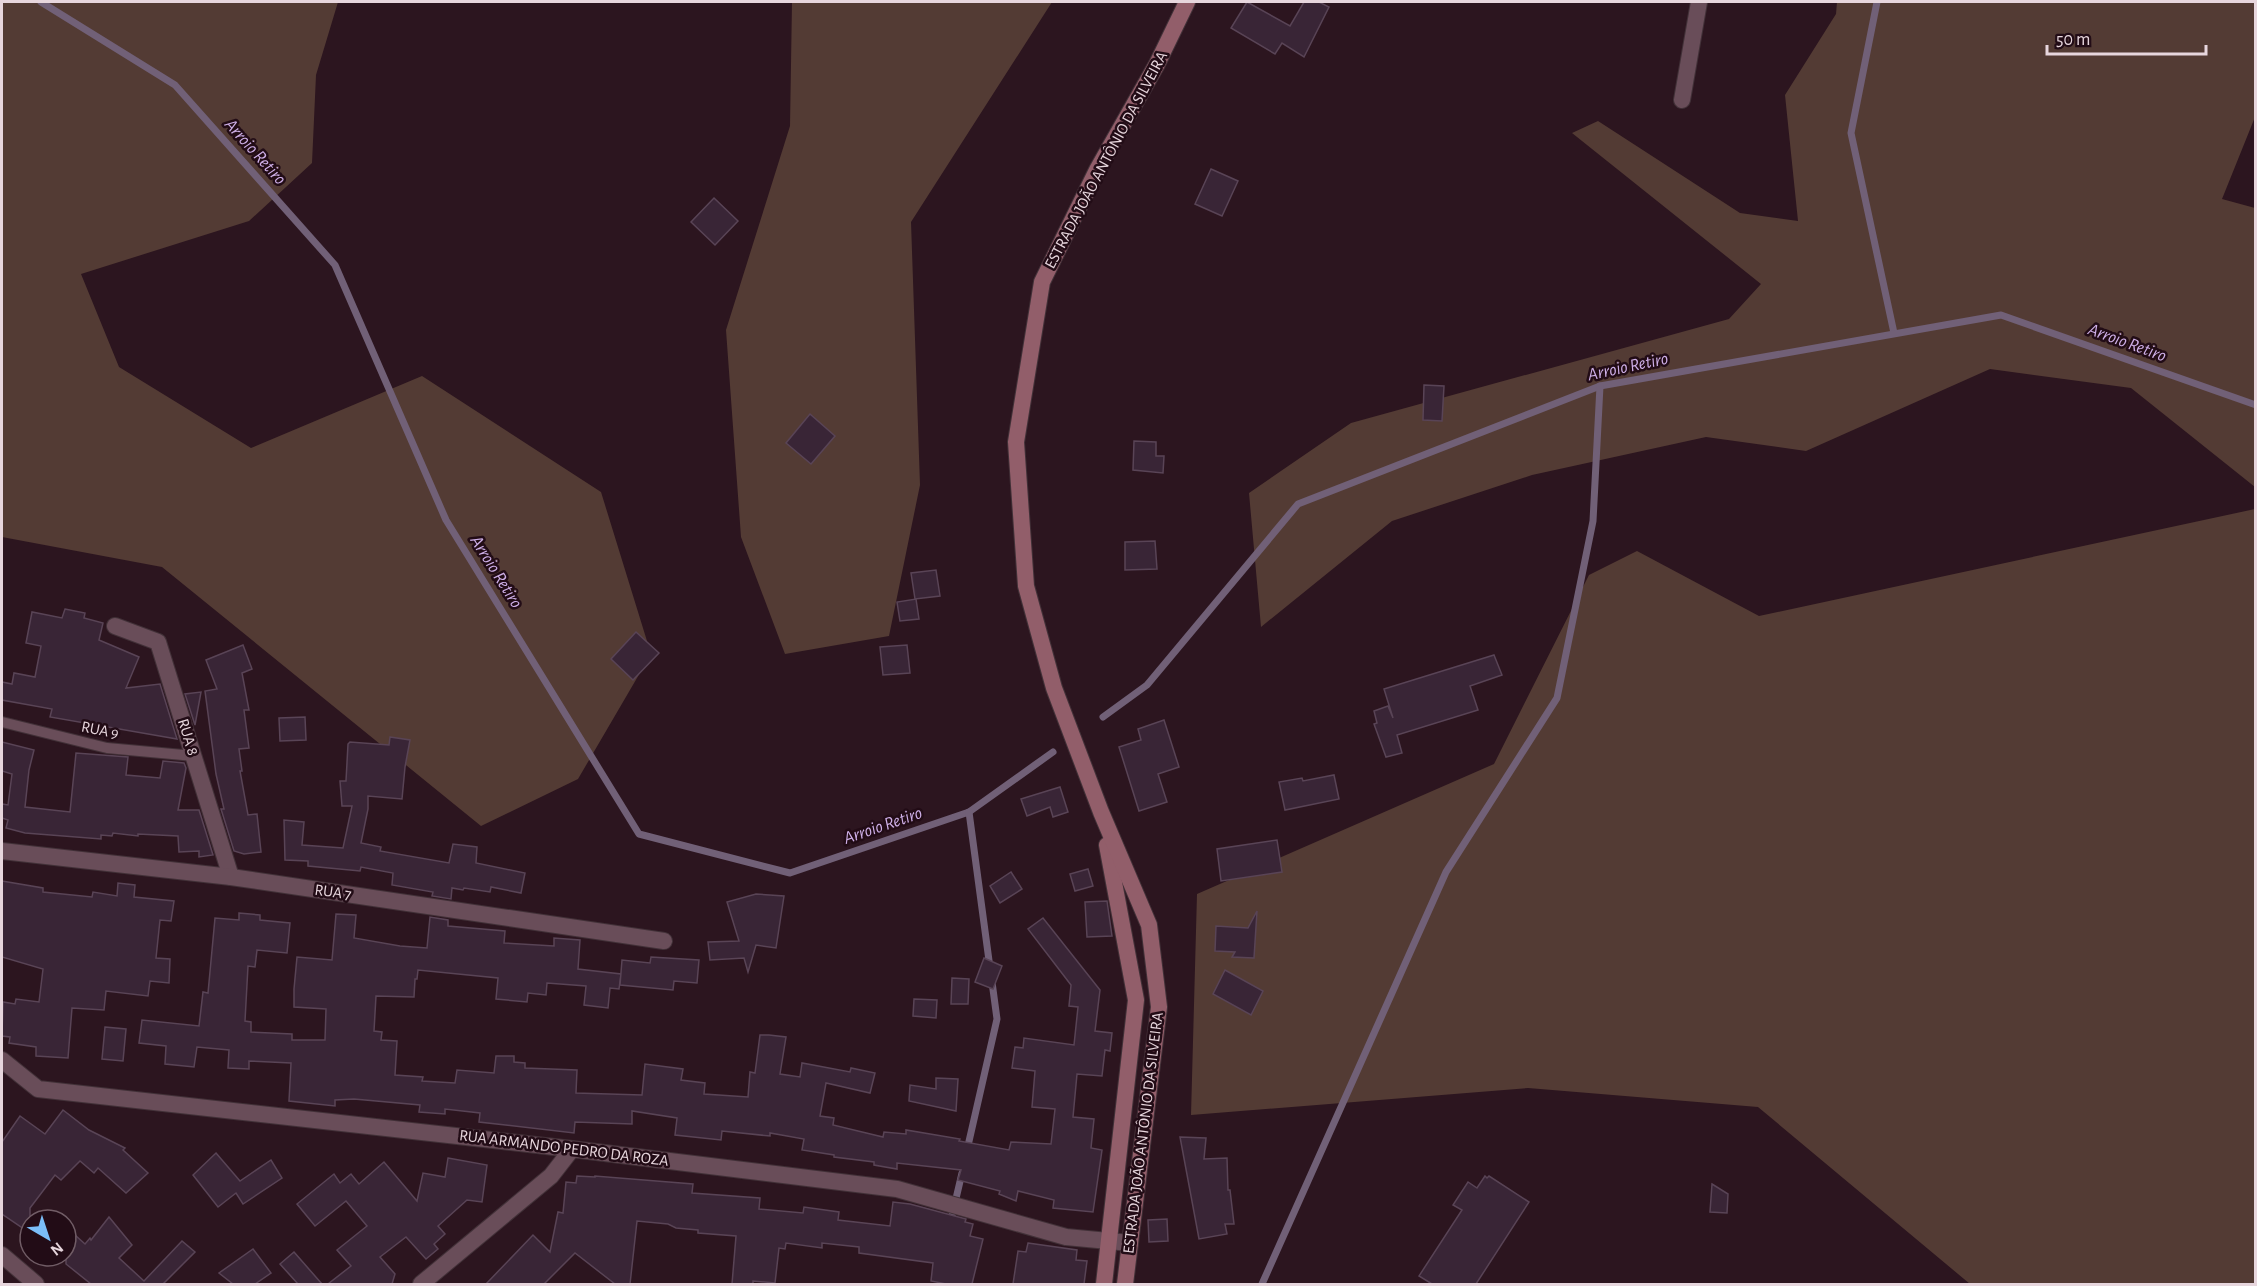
<svg xmlns="http://www.w3.org/2000/svg" width="2257" height="1286" font-family="'Alegreya Sans',sans-serif">
<style>
.green{fill:#533b34}
.lines{fill:none;stroke-linecap:round;stroke-linejoin:round}
.stream{stroke:#716077;stroke-width:7}
.building{fill:#392536;stroke:#594456;stroke-width:1.5}
.service-casing{stroke:#423138;stroke-width:12}
.minor-casing{stroke:#423138;stroke-width:18}
.secondary-casing{stroke:#423138;stroke-width:18}
.service{stroke:#694d59;stroke-width:10}
.minor{stroke:#694d59;stroke-width:16}
.secondary{stroke:#925e6a;stroke-width:16}
.labels{text-anchor:middle;dominant-baseline:central;stroke-width:5;stroke-linejoin:round;paint-order:stroke}
.street-label{font-size:16px;fill:#e7d6dd;stroke:#220c16}
.water-label{font-size:18px;font-style:italic;fill:#cfb0e8;stroke:#220c16}
</style>
<rect width="100%" height="100%" fill="#2c151f"/>
<g class="green">
<path d="M2,2H338L316,75L312,163L249,221L81,274L119,367L251,448L422,376L601,492L651,654L578,779L481,826L162,567L2,537Z"/>
<path d="M792,2H1052L911,222L920,485L889,636L785,654L741,537L726,330L790,126Z"/>
<path d="M1837,2H2255V117L2222,199L2255,208V487L2131,388L1990,369L1806,451L1706,437L1532,475L1392,521L1261,627L1249,493L1351,423L1729,319L1761,284L1572,133L1598,121L1740,213L1798,221L1785,95L1836,14Z"/>
<path d="M2255,509V1284H1970L1758,1107L1528,1088L1191,1115L1197,894L1494,764L1589,575L1637,551L1759,616Z"/>
</g>
<g class="lines">
<g class="stream">
<path d="M41,2L175,85L335,265L446,520L639,834L790,873L969,812L1053,752"/>
<path d="M1877,2L1851,133L1894,333"/>
<path d="M1103,717L1147,685L1298,504L1600,386L2001,315L2256,405"/>
<path d="M969,812L990,968"/>
<path d="M967,1150L997,1019L992,982"/>
<path d="M950,1224L962,1173"/>
<path d="M1262,1284L1446,872L1557,698L1593,521L1600,386"/>
</g>
</g>
<g class="building">
<path d="M1247,2L1290,26L1304,2H1319L1329,7L1304,57L1282,43L1275,54L1231,28Z"/>
<path d="M1211,169L1238,181L1222,216L1195,204Z"/>
<path d="M714,198L738,221L715,245L691,222Z"/>
<path d="M1424,385L1444,386L1442,421L1423,420Z"/>
<path d="M810,414L835,436L811,464L786,443Z"/>
<path d="M1134,441L1156,442V456H1164L1163,473L1133,470Z"/>
<path d="M1155,541L1157,569L1125,570V542Z"/>
<path d="M936,570L940,596L915,599L911,573Z"/>
<path d="M916,599L919,619L900,621L897,602Z"/>
<path d="M65,609L85,613L84,618L103,623L99,640L139,657L126,688L160,684L177,739L50,717L52,709L2,700V682L12,684L14,673L35,677L41,646L26,643L32,612L62,618Z"/>
<path d="M636,632L659,653L633,680L611,659Z"/>
<path d="M243,645L252,669L242,673L249,710H244L249,748L239,749L242,771H240L248,815L257,814L261,852L244,854L234,851L221,809H224L216,774L205,691L217,689L206,660Z"/>
<path d="M907,645L910,673L883,675L880,647Z"/>
<path d="M1494,655L1502,675L1470,686L1478,710L1397,735L1402,753L1386,757L1374,724L1377,723L1374,711L1388,706L1393,718L1384,689Z"/>
<path d="M201,692L195,725L185,694Z"/>
<path d="M305,717L306,740L280,741L279,718Z"/>
<path d="M1164,720L1179,767L1158,774L1167,802L1139,811L1119,747L1141,740L1138,729Z"/>
<path d="M390,737L410,740L405,767L402,799L368,796V809L361,843L381,847L380,851L449,863L453,844L477,847L476,863L525,873L521,893L491,887L490,892L464,888L463,890L452,888L451,899L432,896L433,892L392,885L393,873L361,867L360,871L308,866V861L285,860L284,820L304,822L302,845L343,848L352,806H342L340,781H346L348,744L350,742L389,745Z"/>
<path d="M2,742L34,750L29,770L25,807L70,812L76,753L128,757L126,775L160,778L163,761L184,763L186,768L178,810H199L213,855L199,857V851L179,852L178,836L138,834V836L113,833L112,836L101,835V839L25,833L6,828L8,820L2,818V804L8,805L12,774L2,771Z"/>
<path d="M1334,775L1339,799L1285,810L1279,782L1302,778L1303,781Z"/>
<path d="M1060,787L1068,812L1053,817L1050,807L1027,816L1021,799Z"/>
<path d="M1277,840L1282,872L1221,881L1217,849Z"/>
<path d="M1088,869L1093,886L1075,891L1070,874Z"/>
<path d="M1011,872L1022,889L1000,903L990,886Z"/>
<path d="M2,881L43,888V892L92,897L93,892L117,896L118,883L135,885L134,897L174,901L171,921L160,920L156,958L170,959L169,983L150,981L148,996L106,991L104,1010L72,1008L68,1058L36,1056V1047L9,1043L10,1037L2,1036L3,1002L15,1004L16,999L39,1002L43,969L2,957Z"/>
<path d="M756,894L784,896L776,948L756,945L748,972L744,958L710,960L708,942L739,941L727,902Z"/>
<path d="M1107,901L1112,936L1087,937L1085,902Z"/>
<path d="M1257,911L1254,958L1232,957L1235,952L1215,951L1216,926L1248,928Z"/>
<path d="M239,913L260,915V920L290,923L287,953L257,950L255,967L248,966L245,1021L251,1022V1032L292,1034V1040H325L326,1009L294,1007V989L297,957L332,960L336,914L356,915L354,938L400,946L427,948L430,917L448,920V926L505,931L504,943L554,946V938L580,940L578,969L621,974L619,989L610,988L608,1008L584,1005L586,986L547,983L546,995L528,993L527,1002L496,999L498,978L418,970L417,979H415L414,997L376,996L374,1031L382,1032L381,1040L397,1041L395,1075L423,1077L422,1081L455,1083L457,1070L494,1073L496,1056H514V1062L525,1063V1068L577,1070L576,1093L642,1095L645,1064L683,1069L681,1080L705,1083L704,1094L748,1097L750,1072L755,1073L760,1035H769L786,1037L780,1074L800,1077L802,1063L850,1072L851,1068L875,1073L870,1093L826,1083L820,1116L834,1118L833,1125L883,1137L884,1132L906,1134V1130L960,1139L959,1141L1009,1150L1011,1142L1051,1144L1055,1109L1032,1107L1035,1071L1012,1068L1015,1047L1023,1048L1024,1038L1074,1045L1078,1007L1069,1006L1071,985L1028,929L1043,918L1100,990L1095,1031L1112,1033L1110,1051L1105,1050L1102,1076L1077,1074L1073,1117L1094,1119L1091,1148L1102,1150L1093,1212L1053,1208L1054,1200L1018,1191L1016,1201L999,1194L1000,1191L958,1180L961,1170L897,1163V1169L874,1165V1162L834,1157V1155L802,1150L804,1139L770,1133V1136L722,1131L721,1140L675,1135L677,1118L632,1111V1124L575,1122L574,1133L479,1122L480,1113L445,1109V1114L419,1112L420,1105L354,1099L335,1100V1106L289,1101L291,1063L249,1061V1069L228,1068L229,1050L197,1047L194,1067L165,1064L166,1046L139,1043L142,1020L199,1026L203,992L208,993L215,918L239,920Z"/>
<path d="M651,957L699,960L697,983L674,981L673,990L620,985L622,960L650,963Z"/>
<path d="M984,958L1002,966L993,989L975,982Z"/>
<path d="M1225,970L1263,991L1251,1015L1213,994Z"/>
<path d="M952,978L969,979L968,1004H951Z"/>
<path d="M914,999L937,1000L936,1018L913,1016Z"/>
<path d="M105,1027L126,1029L123,1061L102,1059Z"/>
<path d="M936,1078L958,1079L956,1111L909,1101L910,1085L936,1089Z"/>
<path d="M63,1110L89,1130L125,1148L123,1150L148,1173L126,1193L98,1168L94,1173L80,1161L61,1180L55,1175L30,1208V1233L2,1214V1142L20,1116L45,1134Z"/>
<path d="M1180,1137L1206,1138L1204,1159L1227,1158L1228,1190H1230L1234,1224H1225L1227,1234L1199,1239Z"/>
<path d="M216,1153L240,1181L271,1160L282,1178L243,1204L236,1193L218,1207L193,1175Z"/>
<path d="M448,1158L487,1165L482,1202L467,1200L438,1226L445,1234L434,1244L438,1249L426,1259L406,1237L380,1257L395,1274L392,1284H328L351,1266L337,1250L367,1226L346,1201L315,1226L297,1204L334,1174L340,1183L351,1174L359,1184L384,1162L417,1201L423,1173L445,1177Z"/>
<path d="M577,1176L595,1177V1176L693,1184L692,1193L760,1198L759,1209L803,1213L804,1207L839,1212L838,1220L890,1226L893,1202L910,1204L966,1219L965,1222L973,1224L970,1236L983,1239L972,1284H946L931,1281L933,1263L859,1253V1247L822,1243V1248L786,1243L785,1249L779,1248L775,1283L753,1281V1284H732L736,1236L698,1233V1230L676,1228L668,1224L637,1221L630,1284H615L575,1253L544,1284H486L533,1235L550,1252L558,1212L563,1213L566,1182L576,1183Z"/>
<path d="M1485,1176L1487,1178L1489,1176L1529,1202L1476,1284H1432L1419,1276L1462,1210L1453,1205L1468,1182L1477,1188Z"/>
<path d="M1712,1184L1728,1194L1727,1213L1710,1212Z"/>
<path d="M109,1217L132,1245L119,1258L144,1281L182,1241L195,1252L163,1284H91L66,1264V1227L85,1244L90,1238L91,1240Z"/>
<path d="M1167,1219L1168,1241L1149,1242L1148,1220Z"/>
<path d="M1028,1243L1077,1250L1076,1260L1087,1261L1084,1284H1013L1018,1251L1026,1252Z"/>
<path d="M253,1249L271,1273L255,1284H233L219,1273Z"/>
<path d="M294,1252L322,1284H298L280,1264Z"/>
</g>
<g class="lines">
<g class="service-casing">
<path id="service" d="M2,722L107,748L194,756"/>
</g>
<g class="minor-casing">
<g id="minor">
<path d="M1682,100L1699,2"/>
<path d="M115,626L158,642L231,877"/>
<path d="M2,851L231,877L664,941"/>
<path d="M2,1060L38,1089L572,1149L897,1189L1066,1237L1130,1243"/>
<path d="M2,1255L36,1284"/>
<path d="M421,1284L551,1176L572,1149"/>
</g>
</g>
<g class="secondary-casing">
<g id="secondary">
<path d="M1104,1284L1136,1000L1107,845"/>
<path d="M1125,1284L1159,1007L1149,925L1101,812L1054,688L1026,586L1016,442L1042,282L1097,170L1157,64L1187,2"/>
</g>
</g>
<use href="#service" class="service"/>
<use href="#minor" class="minor"/>
<use href="#secondary" class="secondary"/>
</g>
<g class="labels">
<g class="street-label">
<text transform="translate(1106 160) rotate(-62)">ESTRADA JOÃO ANTÔNIO DA SILVEIRA</text>
<text transform="translate(100 730) rotate(11)">RUA 9</text>
<text transform="translate(188 737) rotate(73)">RUA 8</text>
<text transform="translate(333 892) rotate(8)">RUA 7</text>
<text transform="translate(1143 1133) rotate(-83)">ESTRADA JOÃO ANTÔNIO DA SILVEIRA</text>
<text transform="translate(564 1148) rotate(7)">RUA ARMANDO PEDRO DA ROZA</text>
</g>
<g class="water-label">
<text transform="translate(255 152) rotate(48)">Arroio Retiro</text>
<text transform="translate(2127 343) rotate(20)">Arroio Retiro</text>
<text transform="translate(1628 367) rotate(-12)">Arroio Retiro</text>
<text transform="translate(496 572) rotate(58)">Arroio Retiro</text>
<text transform="translate(883 826) rotate(-19)">Arroio Retiro</text>
</g>
</g>
<rect width="2257" height="1286" fill="none" stroke="#e7d6dd" stroke-width="6"/>
<g transform="translate(48 1238) rotate(141)"><circle r="28" fill="#220c16" stroke="#715d66" stroke-width="1.5"/>
<path d="M0-4.5L10 22L0 15L-10 22Z" fill="#7bbef8"/>
<text y="-9" font-size="16" font-weight="bold" text-anchor="middle" fill="#e7d6dd">N</text>
</g>
<path d="M2047 45v9h159v-9" fill="none" stroke="#e7d6dd" stroke-width="3"/>
<text x="2056" y="45" font-size="18" fill="#e7d6dd" stroke="#220c16" stroke-width="4.5" paint-order="stroke">50 m</text>
</svg>
